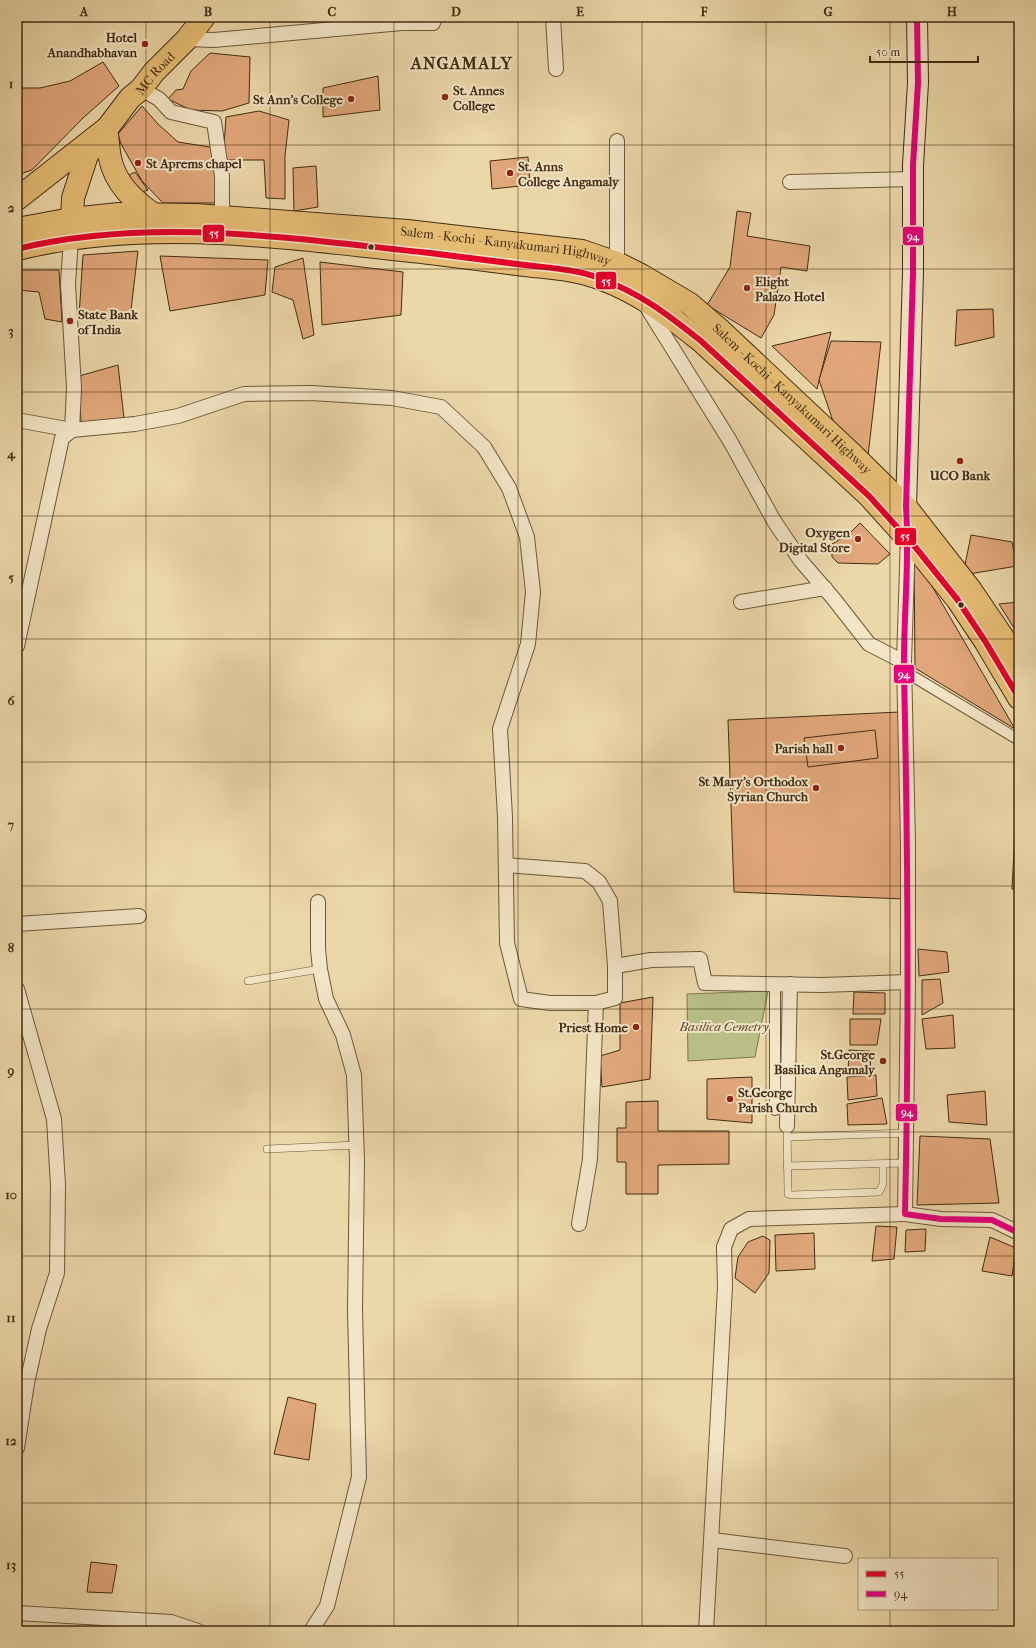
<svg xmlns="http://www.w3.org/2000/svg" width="1036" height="1648" font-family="'IM FELL French Canon',serif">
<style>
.green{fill:#b9be87;stroke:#7e764e}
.building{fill:#e1a77a;stroke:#422d14}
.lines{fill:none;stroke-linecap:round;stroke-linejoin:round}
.service-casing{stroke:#6c5839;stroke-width:8}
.pedestrian-casing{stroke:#6c5839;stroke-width:12}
.minor-casing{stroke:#6c5839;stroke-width:16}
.secondary-casing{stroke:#422d14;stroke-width:22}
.primary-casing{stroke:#422d14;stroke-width:24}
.trunk-casing{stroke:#422d14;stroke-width:24}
.service{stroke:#f3e5c7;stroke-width:7}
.pedestrian{stroke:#f3e5c7;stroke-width:10}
.minor{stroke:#f3e5c7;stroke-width:14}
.secondary{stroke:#f3e5c7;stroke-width:20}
.primary{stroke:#e6bc74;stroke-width:22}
.trunk{stroke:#e6bc74;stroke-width:22}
.bus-1-casing{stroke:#f3e5c7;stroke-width:9}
.bus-2-casing{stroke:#f3e5c7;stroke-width:9}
.bus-1{stroke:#e4002b;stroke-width:6}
.bus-2{stroke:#e5007d;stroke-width:6}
.grid{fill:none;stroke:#422d14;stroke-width:1;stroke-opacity:0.55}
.poi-dot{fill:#8f2418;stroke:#f3e5c7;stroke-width:1.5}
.bus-dot{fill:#422d14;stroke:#f3e5c7;stroke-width:1.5}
.labels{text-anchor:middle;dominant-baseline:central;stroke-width:4;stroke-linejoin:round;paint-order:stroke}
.poi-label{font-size:13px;font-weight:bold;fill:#422d14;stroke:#f3e5c7;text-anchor:end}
.street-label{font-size:13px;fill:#422d14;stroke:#f3e5c7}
.park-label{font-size:13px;font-style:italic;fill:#5a4a2b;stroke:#f3e5c7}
.district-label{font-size:17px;font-weight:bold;letter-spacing:1px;fill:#422d14;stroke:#f3e5c7}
.line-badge{stroke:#f3e5c7;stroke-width:1.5}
.badge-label{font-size:11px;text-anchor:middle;font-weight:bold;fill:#fff}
.neatline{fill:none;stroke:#422d14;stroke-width:1.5}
.grid-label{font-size:13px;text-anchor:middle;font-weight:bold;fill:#422d14}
</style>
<rect width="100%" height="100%" fill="#ecd7a9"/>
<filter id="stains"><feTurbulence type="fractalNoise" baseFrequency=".005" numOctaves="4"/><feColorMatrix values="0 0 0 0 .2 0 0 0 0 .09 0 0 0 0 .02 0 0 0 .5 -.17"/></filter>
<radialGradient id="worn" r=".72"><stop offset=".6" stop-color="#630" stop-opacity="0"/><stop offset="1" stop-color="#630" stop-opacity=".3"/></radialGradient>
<path class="green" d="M768,991L755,1057L688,1061L687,994Z"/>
<g class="building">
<path d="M210,53L250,57L249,103L222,111L191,110L168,99L176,90L183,89L191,71Z"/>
<path d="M103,62L119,86L83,118L32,170L17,175V88H40L70,81Z"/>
<path d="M378,76L380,110L323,117V88Z"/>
<path d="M142,106L158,124L178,142L216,148L223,203H163L142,181L121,144L118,134Z"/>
<path d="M259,111L289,120L285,156V199L266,198L264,160H223L226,117Z"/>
<path d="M528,157L530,185L492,189L490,161Z"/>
<path d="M316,166L318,207L294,211L293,168Z"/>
<path d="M135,172L148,190L135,194L125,177Z"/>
<path d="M737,211L751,213L747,236L810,246L807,271L781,267L774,315L761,338L707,305L730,267Z"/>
<path d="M138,251L130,318L107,320L79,316L83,255Z"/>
<path d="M160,256L268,260L265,295L170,311Z"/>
<path d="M303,258L314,335L303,339L293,300L272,292L275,267Z"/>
<path d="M320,262L403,272L401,315L322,325Z"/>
<path d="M19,270H59L62,322L45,319L39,292L17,290V276Z"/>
<path d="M993,309L994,337L955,346L957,310Z"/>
<path d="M831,332L817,389L772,346Z"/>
<path d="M831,341L881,342L868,456L837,433L819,380Z"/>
<path d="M118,365L124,418L81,423L79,376Z"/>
<path d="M860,523L890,554L878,564L838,563L832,557V544L850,533Z"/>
<path d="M971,535L1012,542L1017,566L963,575Z"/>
<path d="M914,555L1015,729L915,668Z"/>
<path d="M1019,602V636L999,604Z"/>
<path d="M900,712L904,899L734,892L728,720Z"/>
<path d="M875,730L878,758L808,767L804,738Z"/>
<path d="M1016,812H1019V889H1012Z"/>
<path d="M918,949L947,952L949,972L919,976Z"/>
<path d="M940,979L943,1003L922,1015V980Z"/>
<path d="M854,992L885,993V1014H853Z"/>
<path d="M653,997L650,1079L602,1087L600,1056L620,1050V1003Z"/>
<path d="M953,1015L955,1048L926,1049L922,1019Z"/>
<path d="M850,1019H881L877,1045H850Z"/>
<path d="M849,1050L870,1051L871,1074L848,1073Z"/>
<path d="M876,1075L877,1096L848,1100L847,1077Z"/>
<path d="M752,1077V1123L707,1119V1079Z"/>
<path d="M985,1091L987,1125L949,1122L947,1095Z"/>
<path d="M882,1098L887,1124L848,1125L847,1104Z"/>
<path d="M658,1101V1131H729V1164L658,1165V1194H626V1162H617V1128H626V1102Z"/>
<path d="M920,1136L990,1139L999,1203L917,1205Z"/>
<path d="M876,1226L897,1227L894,1259L872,1261Z"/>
<path d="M926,1229L925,1251L905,1252L906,1230Z"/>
<path d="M814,1233L815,1269L776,1271L775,1235Z"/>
<path d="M763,1236L770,1240L769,1273L755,1293L735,1278L738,1257L748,1242Z"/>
<path d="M990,1237L1016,1248L1012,1276L982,1271Z"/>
<path d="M288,1397L316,1404L309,1460L274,1454Z"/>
<path d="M91,1562L117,1565L112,1593L87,1592Z"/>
</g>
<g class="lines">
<g class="service-casing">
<g id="service">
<path d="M248,981L320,969"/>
<path d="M787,1126L788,1191V1194L791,1195L879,1192L883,1184V1164"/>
<path d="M788,1137L907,1133"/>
<path d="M267,1149L357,1145"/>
<path d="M787,1166L906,1163"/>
</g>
</g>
<g class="pedestrian-casing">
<g id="pedestrian">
<path d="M904,671L1019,740"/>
<path d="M775,1110V984"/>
</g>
</g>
<g class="minor-casing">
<g id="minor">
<path d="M553,17L556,69"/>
<path d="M187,39L214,40L402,23H433L435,17"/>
<path d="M141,89L159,99L171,112L214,122L222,176V217"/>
<path d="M790,182L913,179"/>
<path d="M617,263V141"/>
<path d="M645,304L730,441L774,521L801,561L833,598L869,644L904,662"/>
<path d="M17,420L72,430L135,424L178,416L244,394L311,393L392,398L441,407L484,447L509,488L527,537L533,592L528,644L500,729L505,817L507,943L521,999L550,1003H596L590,1159L579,1224"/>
<path d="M908,536L904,662L908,842V982L905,1214L941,1219L992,1220L1019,1233"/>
<path d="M741,602L825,588"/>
<path d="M17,646L62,438L72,430L74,388L68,284L71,238"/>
<path d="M506,865L585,871L599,882L610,901L615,966"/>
<path d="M17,924L139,916"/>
<path d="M17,989L54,1119L58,1185L57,1273L39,1329L27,1383L17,1448"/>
<path d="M596,1003L615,998V966L651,960L700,959L705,983L822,985L908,982"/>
<path d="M787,1126L790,984"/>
<path d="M712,1540L845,1556"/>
<path d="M17,1613L171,1622L198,1631"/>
<path d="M311,1631L327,1606L359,1477L355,1310L357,1160L354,1075L343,1035L326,999L320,969L318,949V902"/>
<path d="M706,1631L725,1287L724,1247L731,1229L749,1219L905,1214"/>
</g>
</g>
<g class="secondary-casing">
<path id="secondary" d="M906,507L913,273V165L918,83L917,17"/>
</g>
<g class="primary-casing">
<g id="primary">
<path id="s1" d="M71,237L73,198L87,155L130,98L141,89L154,72L187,39L204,17"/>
</g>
</g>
<g class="trunk-casing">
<g id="trunk">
<path d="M17,199L106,129C108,139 108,148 110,158C115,183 133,200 153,214"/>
<path id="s2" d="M17,229L71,219L119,214L196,215L407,231L582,251L617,263L641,275L690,304L719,329L853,455L906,507L970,589L1019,661"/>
<path d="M17,249C153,216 294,239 430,253C462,257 494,261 525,265C550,268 575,269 599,278C640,293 667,314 701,341L869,496L916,548L957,599L985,641L1019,698"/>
</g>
</g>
<use href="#service" class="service"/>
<use href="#pedestrian" class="pedestrian"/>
<use href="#minor" class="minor"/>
<use href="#secondary" class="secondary"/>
<use href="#primary" class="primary"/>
<use href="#trunk" class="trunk"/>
<g class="bus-1-casing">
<path id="bus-1" d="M17,249C153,216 294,239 430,253C462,257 494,261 525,265C550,268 575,269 599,278C640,293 667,314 701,341L869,496L916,548L957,599L985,641L1019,698"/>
</g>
<g class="bus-2-casing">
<path id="bus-2" d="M917,17L918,83L913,165V273L906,507C910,563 903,618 904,674C908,854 909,1034 905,1214L941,1219L992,1220L1019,1233"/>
</g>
<use href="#bus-1" class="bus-1"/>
<use href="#bus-2" class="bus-2"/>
</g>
<path class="grid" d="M146,17V1631M270,17V1631M394,17V1631M518,17V1631M642,17V1631M766,17V1631M890,17V1559M17,145H1019M17,269H1019M17,392H1019M17,516H1019M17,639H1019M17,762H1019M17,886H1019M17,1009H1019M17,1132H1019M17,1256H1019M17,1379H1019M17,1503H1019M890,1609V1631"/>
<g class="poi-dot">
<circle cx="145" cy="44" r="4"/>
<circle cx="445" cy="97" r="4"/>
<circle cx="351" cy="99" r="4"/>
<circle cx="138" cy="163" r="4"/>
<circle cx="510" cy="173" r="4"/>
<circle cx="747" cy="288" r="4"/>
<circle cx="70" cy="321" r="4"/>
<circle cx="960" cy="461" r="4"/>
<circle cx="858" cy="539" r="4"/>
<circle cx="841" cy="748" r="4"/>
<circle cx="816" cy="788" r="4"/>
<circle cx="636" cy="1027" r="4"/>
<circle cx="883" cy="1061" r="4"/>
<circle cx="730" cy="1099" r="4"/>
</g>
<g class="bus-dot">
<circle cx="371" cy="247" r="3.5"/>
<circle cx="961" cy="605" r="3.5"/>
</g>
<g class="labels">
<g class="poi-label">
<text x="137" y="37">Hotel<tspan x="137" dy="15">Anandhabhavan</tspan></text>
<text x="453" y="90" text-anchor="start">St. Annes<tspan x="453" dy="15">College</tspan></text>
<text x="343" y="99">St Ann's College</text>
<text x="146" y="163" text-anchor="start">St Aprems chapel</text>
<text x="518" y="166" text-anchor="start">St. Anns<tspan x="518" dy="15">College Angamaly</tspan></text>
<text x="755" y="281" text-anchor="start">Elight<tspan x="755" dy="15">Palazo Hotel</tspan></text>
<text x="78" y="314" text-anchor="start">State Bank<tspan x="78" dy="15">of India</tspan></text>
<text x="960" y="475" text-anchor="middle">UCO Bank</text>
<text x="850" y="532">Oxygen<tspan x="850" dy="15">Digital Store</tspan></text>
<text x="833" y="748">Parish hall</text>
<text x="808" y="781">St Mary's Orthodox<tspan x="808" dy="15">Syrian Church</tspan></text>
<text x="628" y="1027">Priest Home</text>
<text x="875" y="1054">St.George<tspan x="875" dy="15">Basilica Angamaly</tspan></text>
<text x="738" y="1092" text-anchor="start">St.George<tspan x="738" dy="15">Parish Church</tspan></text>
</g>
<g class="street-label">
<text stroke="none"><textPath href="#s1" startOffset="191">MC Road</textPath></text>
<text stroke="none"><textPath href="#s2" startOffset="492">Salem - Kochi - Kanyakumari Highway</textPath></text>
<text stroke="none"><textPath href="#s2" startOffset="828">Salem - Kochi - Kanyakumari Highway</textPath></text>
</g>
<g class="park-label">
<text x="724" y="1026">Basilica Cemetry</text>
</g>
<g class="district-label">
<text x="462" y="63">ANGAMALY</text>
</g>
</g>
<g class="line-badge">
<rect x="202" y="224" width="23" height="19" rx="4" fill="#e4002b"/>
<rect x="902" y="226" width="22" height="20" rx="4" fill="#e5007d"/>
<rect x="595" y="271" width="22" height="19" rx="4" fill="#e4002b"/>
<rect x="894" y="527" width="23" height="19" rx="4" fill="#e4002b"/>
<rect x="893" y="664" width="22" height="20" rx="4" fill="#e5007d"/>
<rect x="895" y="1103" width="23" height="19" rx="4" fill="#e5007d"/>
</g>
<g class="badge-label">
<text x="214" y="237">55</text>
<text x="913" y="240">94</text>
<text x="606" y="285">55</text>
<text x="905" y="540">55</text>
<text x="904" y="678">94</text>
<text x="907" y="1116">94</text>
</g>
<rect width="1036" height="1648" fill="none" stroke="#ecd7a9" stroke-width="44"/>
<rect x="858" y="1558" width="140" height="52" fill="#f3e5c7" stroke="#ac9b7f"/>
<rect x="866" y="1571" width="20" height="6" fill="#e4002b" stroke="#ac9b7f"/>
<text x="894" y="1578" font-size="12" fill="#422d14">55</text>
<rect x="866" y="1591" width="20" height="6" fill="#e5007d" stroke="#ac9b7f"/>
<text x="894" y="1598" font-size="12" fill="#422d14">94</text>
<path d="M870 56v6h108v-6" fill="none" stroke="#422d14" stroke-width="2"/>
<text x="876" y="56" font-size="12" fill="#422d14" stroke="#f3e5c7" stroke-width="3" paint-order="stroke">50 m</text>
<rect x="22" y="22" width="992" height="1604" class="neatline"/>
<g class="grid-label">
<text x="84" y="16">A</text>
<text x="208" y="16">B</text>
<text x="332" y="16">C</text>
<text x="456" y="16">D</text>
<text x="580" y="16">E</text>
<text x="704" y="16">F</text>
<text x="828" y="16">G</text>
<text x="952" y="16">H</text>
<text x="11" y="88">1</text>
<text x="11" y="212">2</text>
<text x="11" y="335">3</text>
<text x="11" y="458">4</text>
<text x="11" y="582">5</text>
<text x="11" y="705">6</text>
<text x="11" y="829">7</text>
<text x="11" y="952">8</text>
<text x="11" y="1075">9</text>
<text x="11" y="1199">10</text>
<text x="11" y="1322">11</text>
<text x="11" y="1445">12</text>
<text x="11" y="1569">13</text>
</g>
<rect width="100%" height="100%" filter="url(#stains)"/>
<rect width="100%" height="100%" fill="url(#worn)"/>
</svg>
